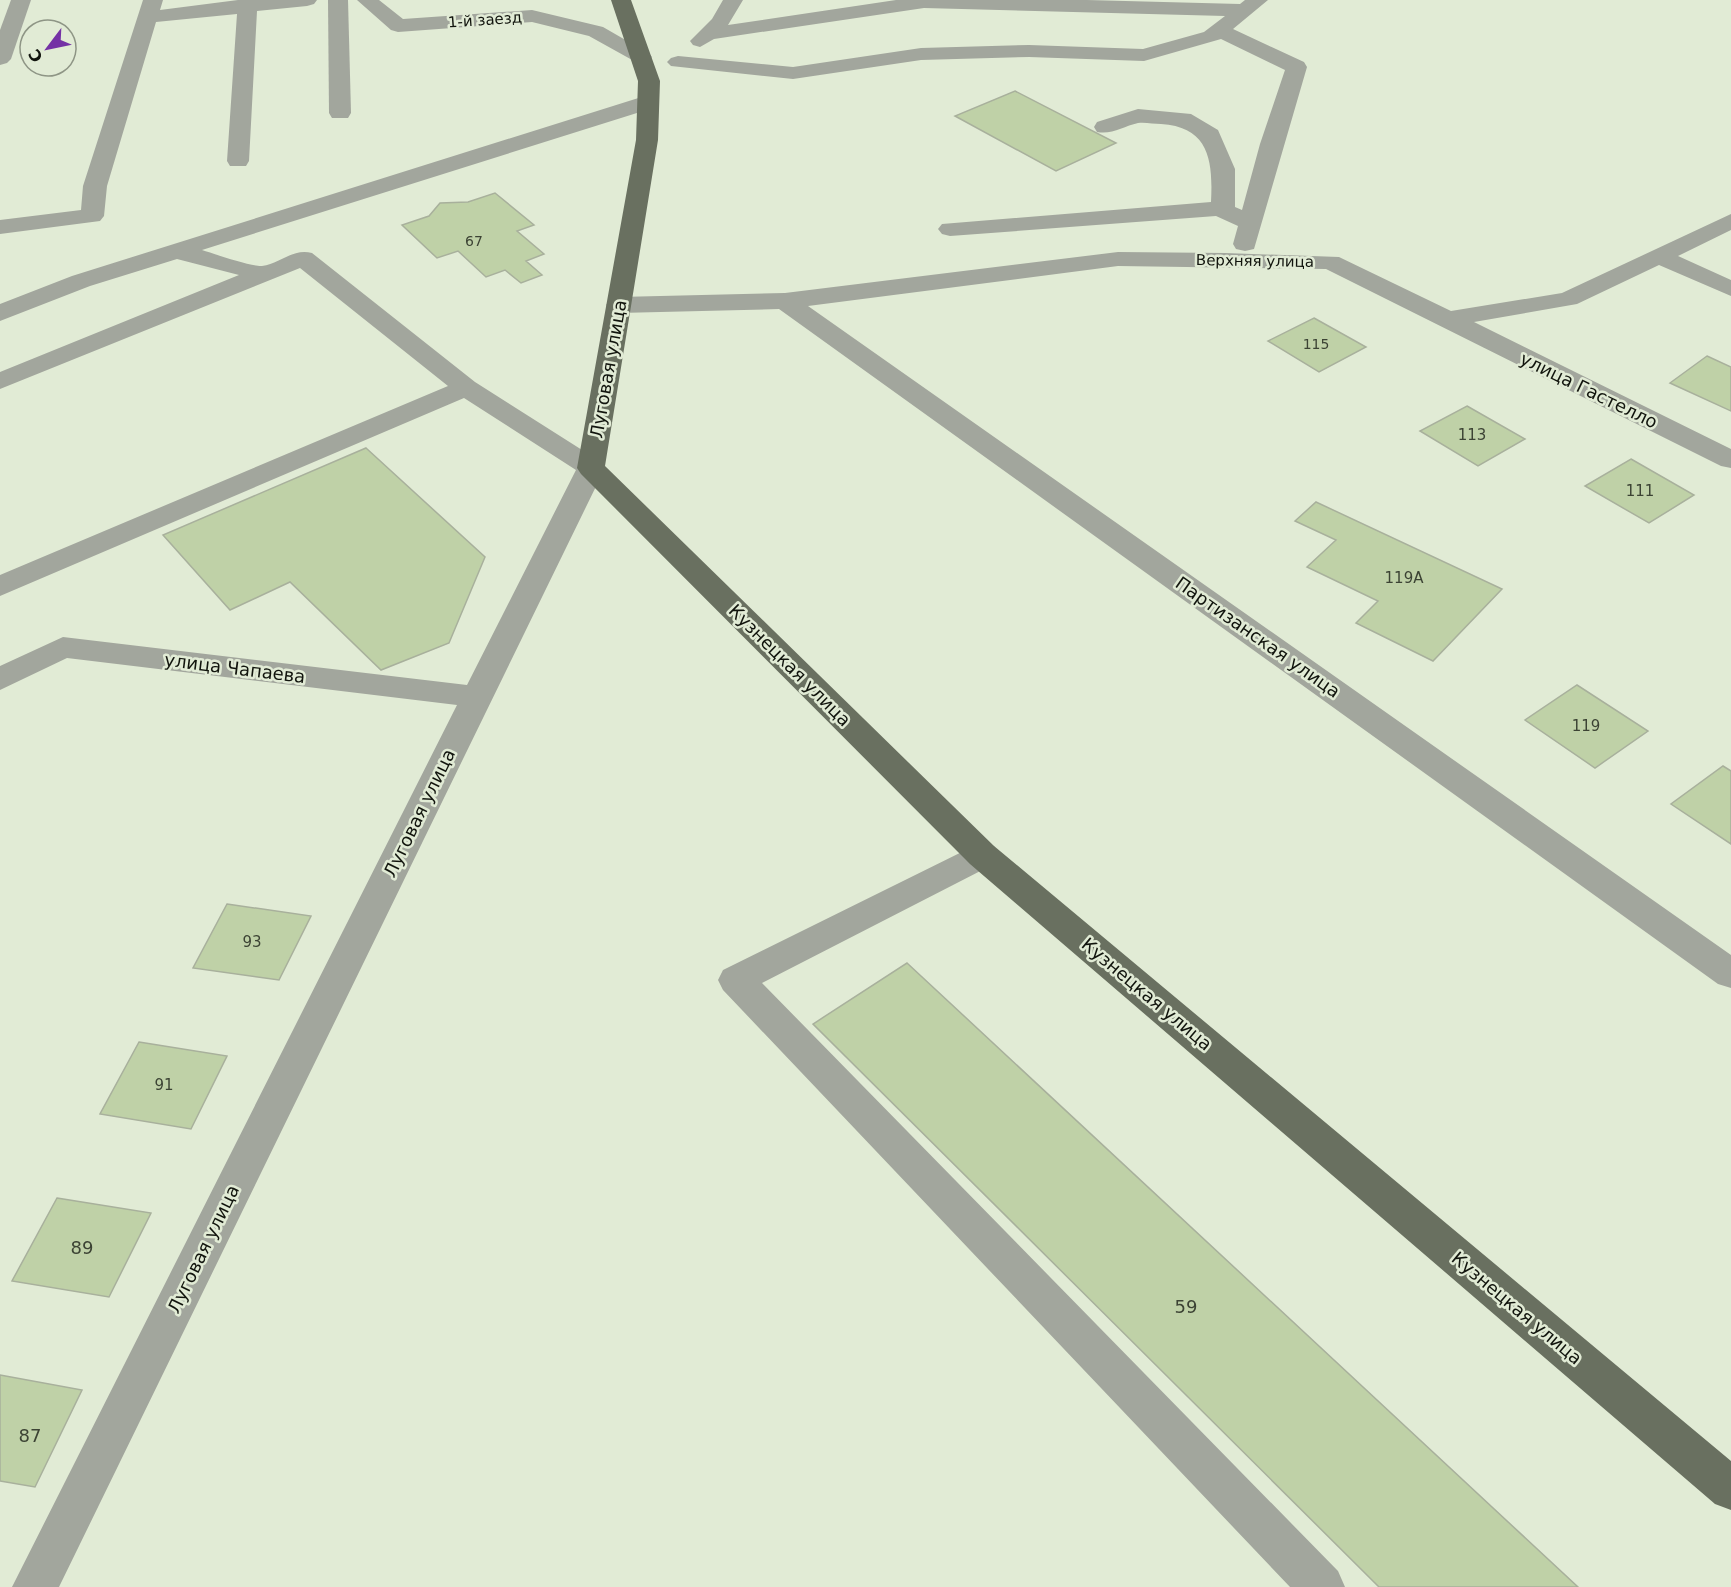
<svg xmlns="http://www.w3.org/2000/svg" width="1731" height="1587" font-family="'DejaVu Sans',sans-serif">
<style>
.building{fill:#bfd1a7;stroke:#a8b09c;stroke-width:1.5}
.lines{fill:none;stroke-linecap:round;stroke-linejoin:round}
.minor{fill:#a2a69d;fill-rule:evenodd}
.major{fill:#697060;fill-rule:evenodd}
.labels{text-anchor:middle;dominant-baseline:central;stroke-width:5;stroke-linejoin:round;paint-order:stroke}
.far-number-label{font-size:14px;fill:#3c4334}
.far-street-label{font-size:15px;fill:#11140d;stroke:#e1ebd5}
.number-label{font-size:15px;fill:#3c4334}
.street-label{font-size:18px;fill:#11140d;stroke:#e1ebd5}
.near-number-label{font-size:18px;fill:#3c4334}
</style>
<rect width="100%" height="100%" fill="#e1ebd5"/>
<g class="building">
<path d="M1015,91L1116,143L1056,171L955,116Z"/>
<path d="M495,193L534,225L517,231L544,254L526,261L542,275L521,283L505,270L486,277L458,251L437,258L402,225L429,216L440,203L468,202Z"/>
<path d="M1314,318L1366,347L1319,372L1268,341Z"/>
<path d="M1707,356L1731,367V411L1670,383Z"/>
<path d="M1467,406L1525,439L1478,466L1420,431Z"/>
<path d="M366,448L485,557L449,643L381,670L290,582L230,610L163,535Z"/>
<path d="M1631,459L1694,495L1649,523L1585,486Z"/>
<path d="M1316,502L1502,589L1433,661L1356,623L1378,601L1307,567L1336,540L1295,521Z"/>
<path d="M1577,685L1648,731L1595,768L1525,720Z"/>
<path d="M1723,766L1731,771V844L1671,804Z"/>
<path d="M227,904L311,916L279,980L193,968Z"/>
<path d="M907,963L1578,1587H1379L813,1024Z"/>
<path d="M139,1042L227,1056L191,1129L100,1114Z"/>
<path d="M57,1198L151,1213L109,1297L12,1281Z"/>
<path d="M0,1375L82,1390L35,1487L0,1481Z"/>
</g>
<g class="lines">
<g class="minor">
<path d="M11,0H31L11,59L7,63L0,65V30Z"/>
<path d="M143,0H163L160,10L238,0H317L314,4L307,6L257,11L249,161L246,166H230L227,161L237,14L156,22L107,186L104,216L100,221L0,234V220L81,210L83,186Z"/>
<path d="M328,0H348L351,113L348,118H332L329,113Z"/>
<path d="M357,0H379L403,19L532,10L603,27L648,53L652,57L648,61H634L589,36L532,22L398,32L391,30Z"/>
<path d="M723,0H743L728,25L896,0H1087L1240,4L1245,0H1268L1233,29L1304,62L1307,67L1254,249L1245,251L1236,249L1233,244L1238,226L1216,216L950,236L942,234L938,229L942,224L1211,202C1213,162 1210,127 1161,124C1154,124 1145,122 1138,123C1124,126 1112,135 1097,132L1094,127L1097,122L1138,109L1191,114L1218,130L1235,169V207L1242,210L1260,144L1285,70L1221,39L1144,61L1029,57L921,60L793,79L671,66L667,62L671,58L678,56L793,67L921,48L1029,45L1143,49L1204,32L1225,16L924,8L714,39L700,47L693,45L690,41L712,19Z"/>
<path d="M648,95L656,97L659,102L656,107L202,250C215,254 252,267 262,266C280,264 292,248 312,253L475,382L601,462L605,468L59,1587H12L457,705L67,658L0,690V666L63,637L467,685L576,470L464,398L0,596V575L448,386L300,268L0,389V372L239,275L177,259L90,286L0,321V304L72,276Z"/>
<path d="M1731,214V230L1678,256L1731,280V296L1659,265L1577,304L1474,322L1731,449V468L1721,466L1326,269L1118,266L808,306L1731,955V988L1718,984L779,309L619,313L610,310L606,305L610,300L619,297L785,293L1118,252L1225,253L1339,257L1451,311L1562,293Z"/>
<path d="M982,842L994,846L999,855L994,864L762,983L1338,1571L1345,1587H1290L723,990L718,980L723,970Z"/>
</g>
<path class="major" d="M611,0H631L660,81L658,140L605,466L994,846L1731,1461V1510L1715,1504L970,864L581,474L577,468L636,140L638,81Z"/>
</g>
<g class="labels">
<g class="far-number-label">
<text x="474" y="241">67</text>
<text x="1316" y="344">115</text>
</g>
<g class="far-street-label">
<text transform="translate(485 20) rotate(-4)">1-й заезд</text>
<text transform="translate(1255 261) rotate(1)">Верхняя улица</text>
</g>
<g class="number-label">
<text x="1472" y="435">113</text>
<text x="1640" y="491">111</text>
<text x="1404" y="578">119А</text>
<text x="1586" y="726">119</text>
<text x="252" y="942">93</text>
<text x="164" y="1085">91</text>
</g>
<g class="street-label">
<text transform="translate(608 369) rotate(-80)">Луговая улица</text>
<text transform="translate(1589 390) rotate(26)">улица Гастелло</text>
<text transform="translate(1258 637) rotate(35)">Партизанская улица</text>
<text transform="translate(790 665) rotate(45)">Кузнецкая улица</text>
<text transform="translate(235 668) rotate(7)">улица Чапаева</text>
<text transform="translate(419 813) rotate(-64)">Луговая улица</text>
<text transform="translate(1147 994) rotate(40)">Кузнецкая улица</text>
<text transform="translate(203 1249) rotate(-64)">Луговая улица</text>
<text transform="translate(1517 1308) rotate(40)">Кузнецкая улица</text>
</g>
<g class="near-number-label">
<text x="82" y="1247">89</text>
<text x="1186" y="1306">59</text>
<text x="30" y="1435">87</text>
</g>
</g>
<g transform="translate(48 48) rotate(238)"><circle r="28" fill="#e1ebd5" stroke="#8e9585" stroke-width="1.5"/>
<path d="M0-4.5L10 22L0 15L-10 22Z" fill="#7431a5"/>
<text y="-9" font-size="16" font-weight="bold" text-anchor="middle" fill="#11140d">С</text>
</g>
</svg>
